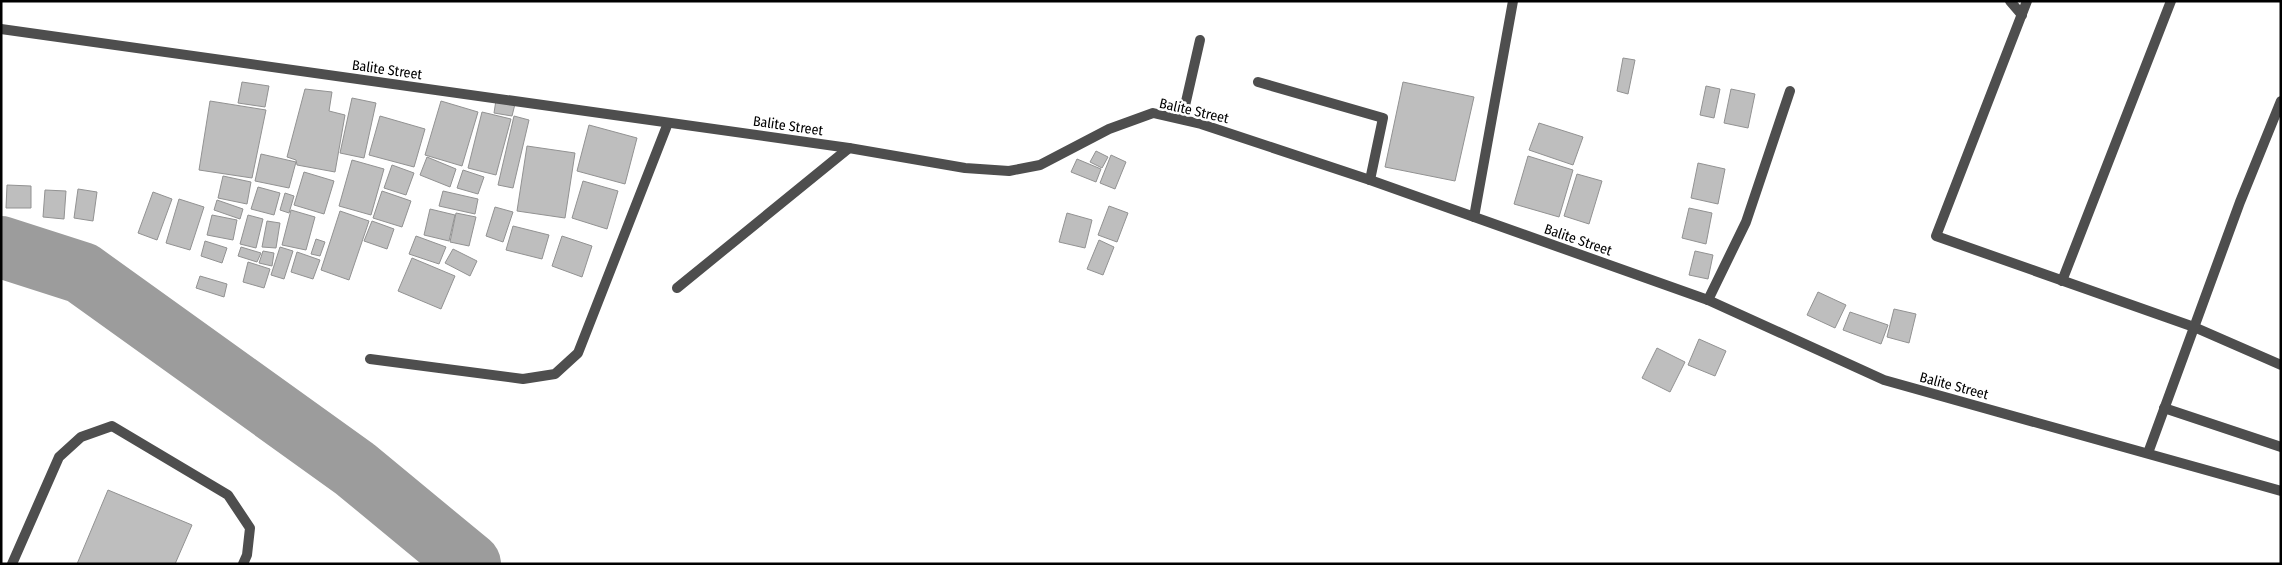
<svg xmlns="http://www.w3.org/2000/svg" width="2282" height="565" font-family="'Fira Sans Condensed',sans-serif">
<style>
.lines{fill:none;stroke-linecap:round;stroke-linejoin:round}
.river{stroke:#9c9c9c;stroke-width:62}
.building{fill:#bebebe;stroke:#929292}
.service{stroke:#4e4e4e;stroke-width:10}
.minor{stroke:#4e4e4e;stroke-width:10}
.tertiary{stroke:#4e4e4e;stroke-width:10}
.labels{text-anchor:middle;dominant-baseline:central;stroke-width:5;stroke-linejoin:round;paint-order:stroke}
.street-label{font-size:14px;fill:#000;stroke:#fff}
</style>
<rect width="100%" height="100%" fill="#fff"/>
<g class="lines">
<path class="river" d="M1,247L82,273L355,469L470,564"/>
</g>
<g class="building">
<path d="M1623,58L1635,60L1628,94L1617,91Z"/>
<path d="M242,82L269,86L265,107L238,103Z"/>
<path d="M1403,82L1474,97L1455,181L1385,167Z"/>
<path d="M1706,86L1720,89L1714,118L1700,115Z"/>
<path d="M305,89L332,92L329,111L345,115L335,172L297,165L296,160L287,157Z"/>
<path d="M1731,89L1755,94L1748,128L1724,123Z"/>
<path d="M352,98L376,103L364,158L340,153Z"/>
<path d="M496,100L515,104L512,116L494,113Z"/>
<path d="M210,101L266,110L252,178L199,170Z"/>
<path d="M441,101L478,112L462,166L425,155Z"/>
<path d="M482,112L511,119L496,175L468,168Z"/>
<path d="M380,116L425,129L414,167L369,155Z"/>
<path d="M514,116L529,120L513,188L498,185Z"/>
<path d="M1539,123L1583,137L1573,165L1529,150Z"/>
<path d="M589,125L637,138L625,184L577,171Z"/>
<path d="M527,146L575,153L565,218L517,211Z"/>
<path d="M1096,151L1108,157L1102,168L1090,162Z"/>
<path d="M261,154L296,162L289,188L255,181Z"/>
<path d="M1111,155L1126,162L1115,189L1100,183Z"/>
<path d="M1528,156L1573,170L1559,217L1514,204Z"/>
<path d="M427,157L456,169L450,187L420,175Z"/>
<path d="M1077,159L1101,169L1096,182L1071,172Z"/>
<path d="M352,160L384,169L371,215L339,206Z"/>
<path d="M1698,163L1725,169L1718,204L1691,198Z"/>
<path d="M392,165L414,173L406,195L384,188Z"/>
<path d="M463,170L484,177L478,194L457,188Z"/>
<path d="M304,172L334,181L324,214L294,205Z"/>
<path d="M1577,174L1602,181L1589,224L1564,216Z"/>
<path d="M223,176L251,182L247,204L218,198Z"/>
<path d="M583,181L618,191L607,229L572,218Z"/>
<path d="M7,185L31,186V208H6Z"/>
<path d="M258,187L280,193L274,215L251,209Z"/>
<path d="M78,189L97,192L93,221L74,218Z"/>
<path d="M45,190L66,191L64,219L43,217Z"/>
<path d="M382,191L411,201L402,227L373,218Z"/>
<path d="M443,191L478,199L475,214L439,206Z"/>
<path d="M153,192L172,199L157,240L138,233Z"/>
<path d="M285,193L294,196L289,213L280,210Z"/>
<path d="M179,199L204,207L190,250L166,243Z"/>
<path d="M217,200L243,209L240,219L214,210Z"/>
<path d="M1109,206L1128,213L1117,242L1098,235Z"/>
<path d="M495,207L513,212L503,242L486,236Z"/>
<path d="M1689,208L1712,213L1706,244L1682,238Z"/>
<path d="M430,209L455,215L449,241L424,235Z"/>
<path d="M291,210L315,217L306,250L282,245Z"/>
<path d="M340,211L369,221L349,280L321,270Z"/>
<path d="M456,213L476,217L469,246L450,242Z"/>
<path d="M1067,213L1092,220L1085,248L1059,242Z"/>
<path d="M212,215L237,220L233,240L207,235Z"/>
<path d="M248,215L263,219L256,248L240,244Z"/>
<path d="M267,221L280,223L276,248L262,247Z"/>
<path d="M372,221L394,229L387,249L364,241Z"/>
<path d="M513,226L549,235L542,259L506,250Z"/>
<path d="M416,236L446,247L439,264L409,254Z"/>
<path d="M562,236L592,246L582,277L552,266Z"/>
<path d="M316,239L325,242L320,256L311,254Z"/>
<path d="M1099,240L1114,247L1103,275L1087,269Z"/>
<path d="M205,241L227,248L222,263L201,256Z"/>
<path d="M241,247L261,253L257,262L238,256Z"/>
<path d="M280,247L293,251L284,279L271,275Z"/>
<path d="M453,249L477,261L470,276L445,263Z"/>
<path d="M263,251L274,253L272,266L259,263Z"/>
<path d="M1695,251L1713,255L1708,279L1689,275Z"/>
<path d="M297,252L320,260L313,279L291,272Z"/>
<path d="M412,258L455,276L441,309L398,291Z"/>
<path d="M248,262L270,269L264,288L243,282Z"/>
<path d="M200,276L227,284L224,297L196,288Z"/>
<path d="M1818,292L1846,305L1835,328L1807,315Z"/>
<path d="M1894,309L1916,314L1909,343L1887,337Z"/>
<path d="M1850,312L1888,325L1881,344L1843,330Z"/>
<path d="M1699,339L1726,351L1715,376L1688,365Z"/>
<path d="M1657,348L1685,362L1670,392L1642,378Z"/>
<path d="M108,490L192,525L175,564H77Z"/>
</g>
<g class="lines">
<g class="service">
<path d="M1258,82L1383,118L1370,180"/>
<path d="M1182,119L1200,40"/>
<path d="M677,288L849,148"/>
<path d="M12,564L59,457L81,437L112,426L228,495L250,528L247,555L243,564"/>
</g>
<g class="minor">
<path d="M2010,1L2022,15"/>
<path d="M2027,1L1936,236L2194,327L2281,365"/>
<path d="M1474,217L1513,1"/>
<path d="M2062,281L2171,1"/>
<path d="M1708,300L1746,222L1790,91"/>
<path d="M370,359L523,379L555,374L578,353L668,123"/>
<path d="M2164,408L2281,447"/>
<path d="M2148,453L2240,202L2281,101"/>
</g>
<path class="tertiary" d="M1,29L849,148L965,168L1009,171L1040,165L1109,129L1153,113L1201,124L1370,180L1708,300L1884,380L2281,491"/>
</g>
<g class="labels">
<g class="street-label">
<text transform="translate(387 70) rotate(8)">Balite Street</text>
<text transform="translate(1194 111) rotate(13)">Balite Street</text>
<text transform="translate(788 126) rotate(8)">Balite Street</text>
<text transform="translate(1578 240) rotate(19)">Balite Street</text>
<text transform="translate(1954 386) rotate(15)">Balite Street</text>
</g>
</g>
<rect width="2282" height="565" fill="none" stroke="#000000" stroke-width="5"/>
</svg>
